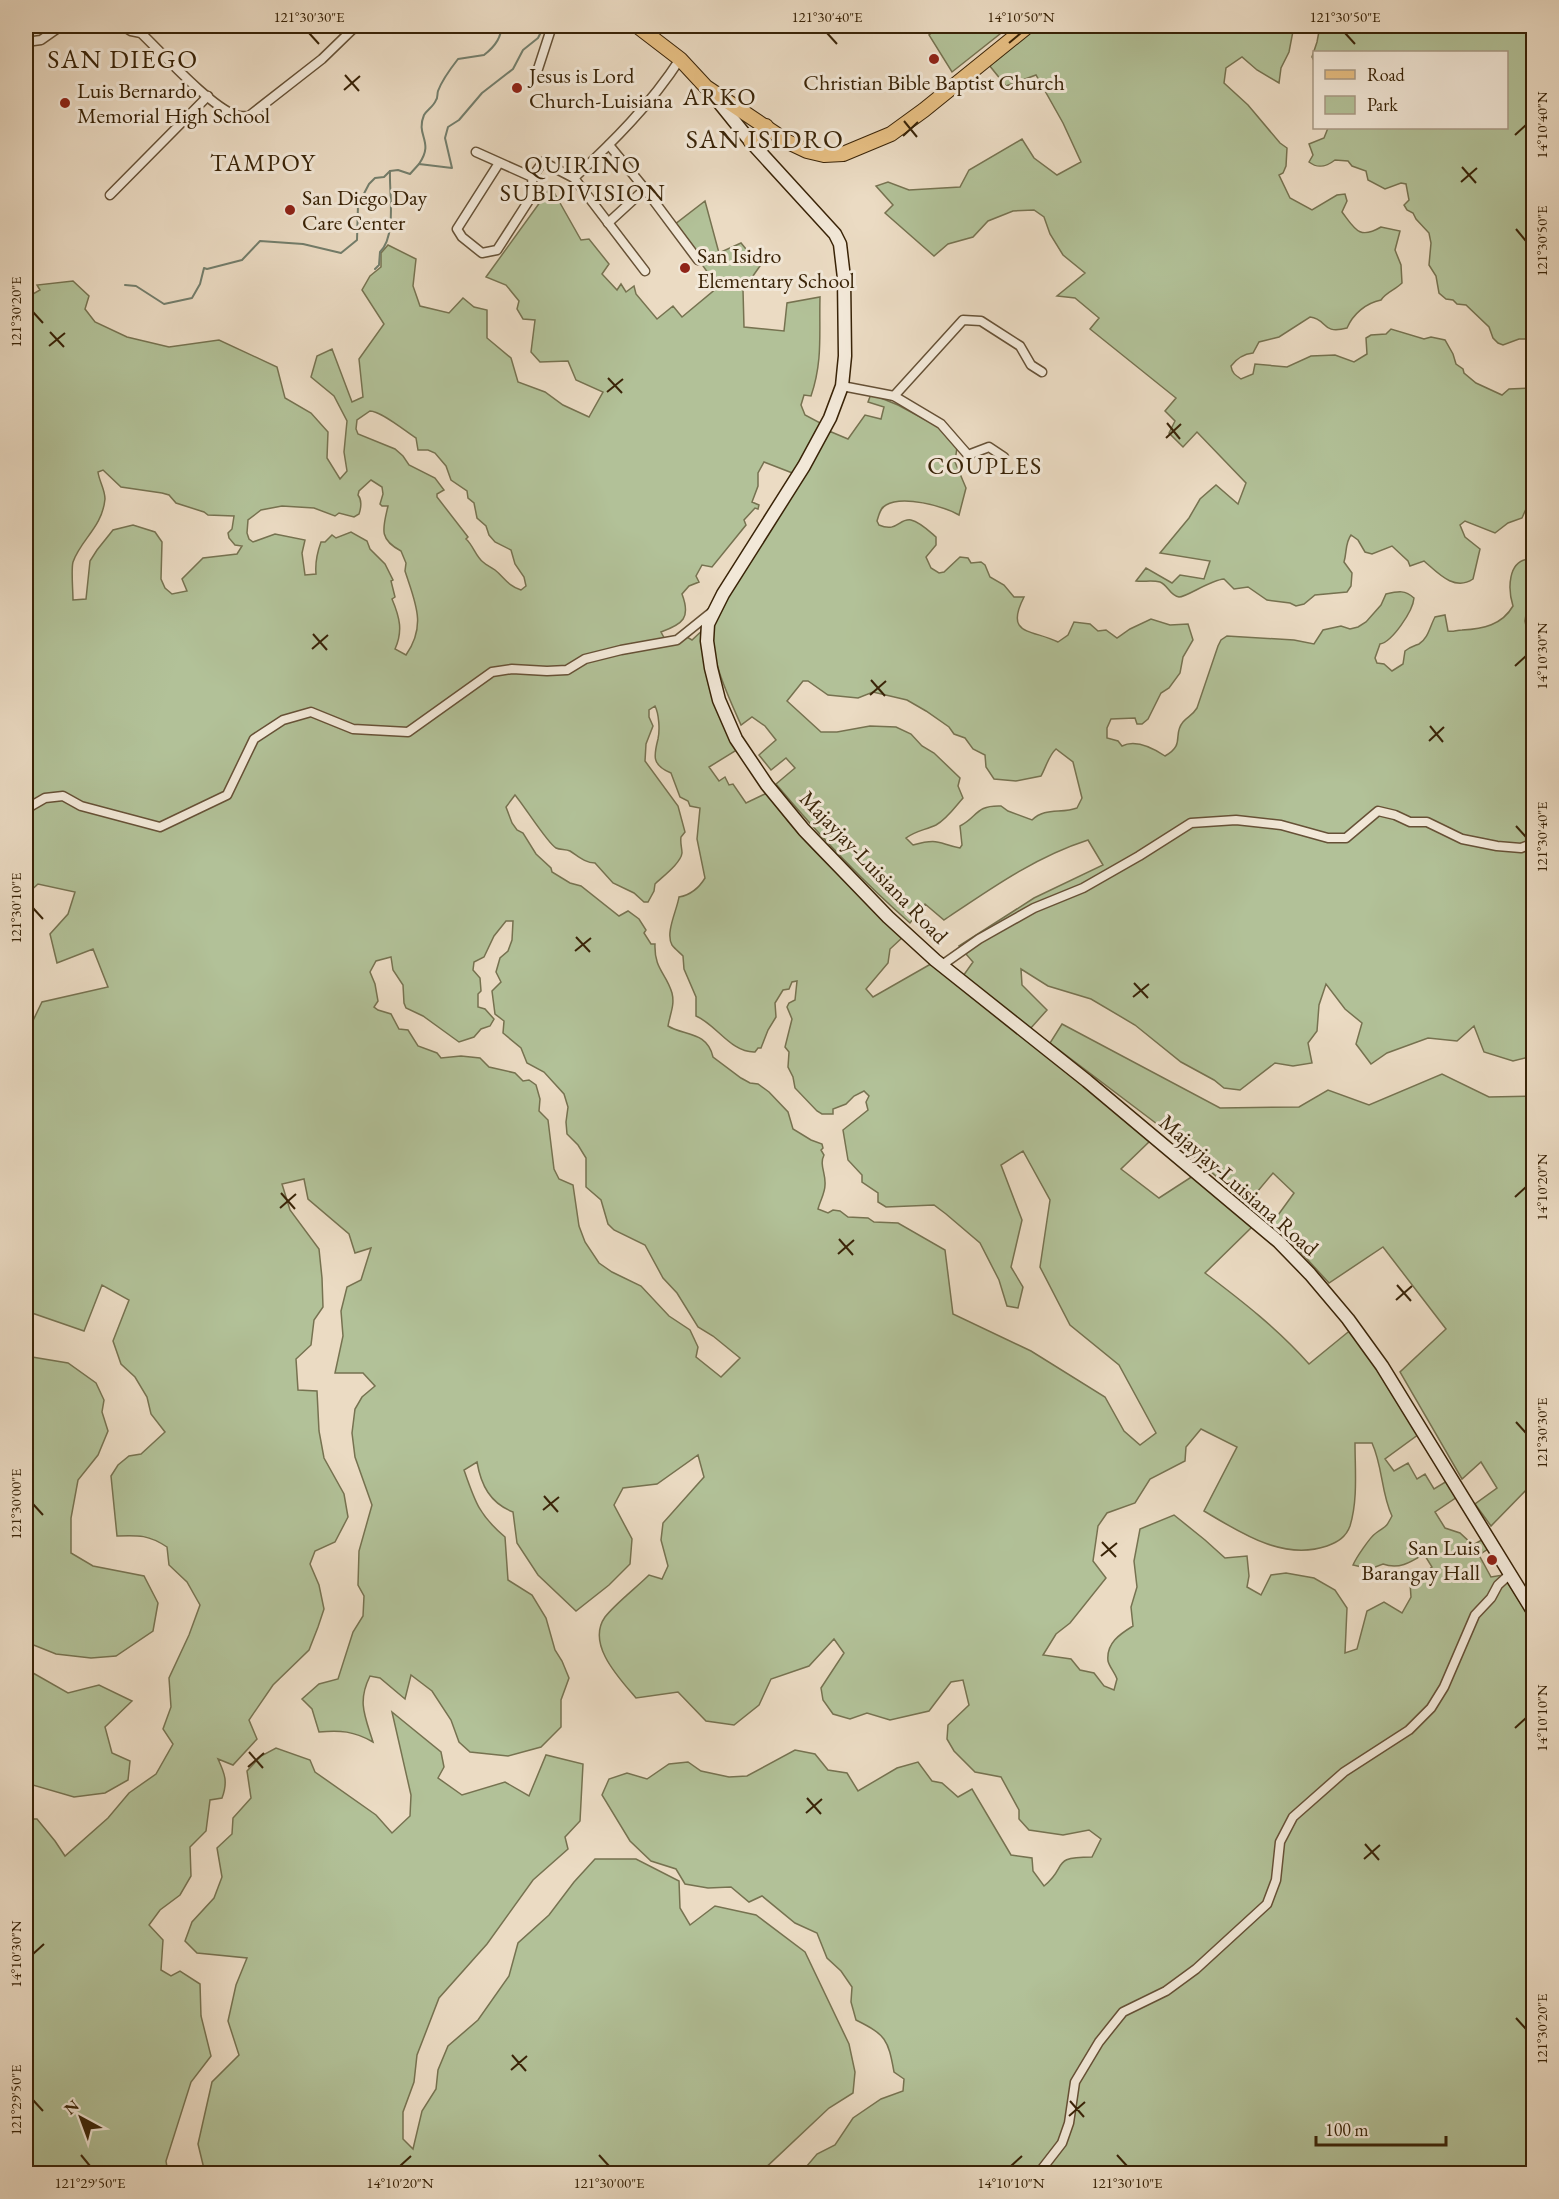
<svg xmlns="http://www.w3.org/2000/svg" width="1559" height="2199" font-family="'EB Garamond',serif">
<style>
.green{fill:#b2c198;stroke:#767250;stroke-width:1.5;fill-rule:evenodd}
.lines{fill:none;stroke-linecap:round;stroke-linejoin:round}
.stream{stroke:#737e6c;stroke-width:2}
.street-casing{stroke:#665136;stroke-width:11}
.secondary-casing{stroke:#392307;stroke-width:15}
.primary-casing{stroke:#392307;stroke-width:16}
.street{stroke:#f2e8d8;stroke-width:8}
.secondary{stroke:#f2e8d8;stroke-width:12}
.primary{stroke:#e6be82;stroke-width:14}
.ticks{fill:none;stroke:#392307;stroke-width:2}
.poi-dot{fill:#8f2418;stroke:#f2e8d8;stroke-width:2}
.labels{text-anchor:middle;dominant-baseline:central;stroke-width:6;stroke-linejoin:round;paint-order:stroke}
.poi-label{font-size:22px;fill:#392307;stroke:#f2e8d8;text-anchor:start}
.street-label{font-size:22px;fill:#392307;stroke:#f2e8d8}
.neighbourhood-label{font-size:24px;letter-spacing:1.5px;fill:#392307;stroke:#f2e8d8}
.quarter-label{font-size:26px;letter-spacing:1.5px;fill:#392307;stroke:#f2e8d8}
.neatline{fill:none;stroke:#392307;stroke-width:2}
.ticks-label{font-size:15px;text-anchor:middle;fill:#392307}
</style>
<rect width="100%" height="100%" fill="#ebdbc3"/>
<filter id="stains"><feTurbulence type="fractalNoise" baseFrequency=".00333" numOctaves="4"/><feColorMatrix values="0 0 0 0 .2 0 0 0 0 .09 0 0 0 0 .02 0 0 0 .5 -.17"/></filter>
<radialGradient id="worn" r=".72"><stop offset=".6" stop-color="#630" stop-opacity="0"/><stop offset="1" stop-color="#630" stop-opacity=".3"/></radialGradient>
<g class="green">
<path d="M940,26H1010L952,72L929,35Z"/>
<path d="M1027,26H1294L1289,52L1281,68L1279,83L1257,70L1242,57L1226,68L1224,83L1248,105L1280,143L1287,148L1286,166L1283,173L1279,175L1290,198L1312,210L1337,195L1345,194L1347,201L1342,212C1355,229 1359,240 1381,227L1400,231L1395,250L1401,265L1402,283C1395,290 1386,292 1381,300C1366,303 1353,314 1347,328C1321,335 1328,319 1310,317L1279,337L1259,342L1253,353C1243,354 1237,358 1231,366C1232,373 1235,375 1241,379L1253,374L1255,364L1287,367L1311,356L1335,355L1354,362L1367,354L1366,338L1371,335L1386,334L1391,329L1424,339L1431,337L1445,340L1453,354L1456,364L1463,369L1464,373L1476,383L1502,395L1509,389L1533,388V503L1526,509L1522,518L1508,523L1495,533L1465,521L1460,525L1465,537L1480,549L1473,579C1454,592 1437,572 1424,561L1410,566L1408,561L1392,546L1372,554L1365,552L1358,540L1351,535C1345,543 1347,552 1344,562L1352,573L1351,586L1347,592L1315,595L1304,604L1296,606L1290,603L1267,600L1248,587L1234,589L1224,579C1210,580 1187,597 1179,597C1170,596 1168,585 1160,582C1152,580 1144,582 1136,581L1146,568L1172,583L1180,575L1204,579L1210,561L1160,553L1189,518L1200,499L1216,485L1238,504L1246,483L1197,432L1183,447L1169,433L1175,421L1165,411L1176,398L1090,329L1099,318L1075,298L1057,296L1085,273L1063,255L1050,234L1044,217L1034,210L1013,211L988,221L973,237L948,244L934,256L885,213L893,205L876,186L888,182L909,190L960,187L969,170L1022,139L1034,158L1057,175L1081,162L1063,123L1036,75L1006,86L985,60Z"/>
<path d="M1320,26H1533V339H1519L1503,345L1498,343L1493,338L1489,327L1466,305L1457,304L1453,300L1446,299L1439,293L1436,276L1429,265L1431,243L1429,233L1416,219L1413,213L1407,210L1404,205L1409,200L1406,184L1401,183L1385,189L1368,180L1366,171L1352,166L1348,161L1335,160C1326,167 1318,169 1309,162L1313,155L1309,144L1324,138L1328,128H1506V52H1314V61L1312,57L1317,42Z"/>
<path d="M551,187L581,240L589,239L609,264L602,274L617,290L621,284L626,292L634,286L636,294L657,319L673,306L682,317L718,287L674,225L705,201L719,253L741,243L760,266L743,290L744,327L784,331L787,303L820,297C819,333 823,361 811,396L804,395L801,405L805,415L824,425L795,474L764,462L758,473V486L752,502L759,505L758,509L755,508L744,520L746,525L712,567L702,565L696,576L699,582L689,586L682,594C691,618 683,624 661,632L668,645L687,637L692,640L706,627V644L740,748L709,767L719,781L725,777L729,785L733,784L746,803L767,793C804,848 856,890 904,936L890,949L888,963L866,989L873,997L936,961L1151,1140L1121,1169L1159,1198L1196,1174L1254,1225L1205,1273C1242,1301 1278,1329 1309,1364L1353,1328L1419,1434L1385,1459L1394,1471L1408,1463L1417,1479L1425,1474L1434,1489L1447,1481L1457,1497L1435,1512L1445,1528L1460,1533L1473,1545L1485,1538L1491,1547L1479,1555L1491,1577L1503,1575L1533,1623V2173H801L817,2154L835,2145L853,2118L881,2099L903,2091L904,2079L894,2072C888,2039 886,2035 856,2020L851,2002L852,1987L841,1971L827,1958L817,1933L795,1923L762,1896L749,1902L731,1887L708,1888L685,1884L676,1869L651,1861L630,1841L602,1795L609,1779L627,1773L647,1779L669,1764L688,1762L701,1771L729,1777L747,1776L795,1750L815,1754L828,1770L847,1773L858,1791L897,1768L918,1762L932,1781L942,1783L958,1797L972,1789L1011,1855L1032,1858L1033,1871L1044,1886C1069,1866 1049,1857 1092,1857L1101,1839L1089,1830L1063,1835L1029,1830L1019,1819V1810L1001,1777L975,1772L954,1751L947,1739L948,1725L969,1705L963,1680L951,1682L929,1711L890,1720L867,1713L850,1719L833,1714L823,1700L821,1688L844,1653L834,1639L809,1666L771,1679L759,1705L734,1725L706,1721L678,1692L636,1698C619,1678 586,1644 605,1617C616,1603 636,1588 649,1575L662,1579L668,1566L661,1540L663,1523L704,1477L698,1455L657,1484L623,1488L614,1505L632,1539L630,1564L609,1585L576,1611L538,1575L517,1543L513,1512C490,1503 481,1485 477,1462L464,1470C475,1502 479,1515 505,1537L508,1580L532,1595L546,1618L555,1650L562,1661L569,1678L561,1700V1727L541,1747L508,1756L470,1752L459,1742L451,1720L432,1691L411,1675L405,1699L380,1678L370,1676C357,1702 365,1716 373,1742C354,1731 340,1730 319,1732L312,1709L302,1699L319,1684L338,1679L353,1632L363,1616L364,1596L358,1585L359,1551L372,1505L355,1457L352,1433L355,1409L362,1397L375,1386L363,1373H335L343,1336L341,1311L347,1287L361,1280L371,1248L355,1253L349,1234L308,1199L304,1179L282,1184L290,1210L319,1249L322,1278L323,1307L314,1320L311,1345L296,1359L298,1390L317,1391L319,1431L324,1458L344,1494L348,1517L335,1542L315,1551L310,1564L319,1585L324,1609L318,1627L309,1650L273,1685L249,1720L257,1739L233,1765L218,1759C225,1774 228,1782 222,1798L210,1800L206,1831L190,1847L191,1876L180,1895L160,1910L149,1925L163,1940L161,1970L171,1976L180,1971L200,1984L201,2016L211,2056L191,2082L166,2161L168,2173H26V1819H37L55,1841L65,1856L108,1818L129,1793L156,1774L173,1744L163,1729L171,1707L169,1678L189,1635L200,1605L187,1582L169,1565L167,1547C149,1535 139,1535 117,1536L111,1476L118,1465L129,1456L141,1454L165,1432L151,1414L147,1397L135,1377L121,1364L113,1341L129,1300L102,1285L84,1331L32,1313L26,1308V1035L42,1002L108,987L93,949L57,963L50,934L68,914L75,892L38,884L26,895V298L40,290L37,285L73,281L89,296L85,309L95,322L127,337L169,347L219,340L277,367L285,398L311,413L328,432L327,458L340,479L347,471L344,452L347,421L334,396L311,377L317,356L332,349L352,402L363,397L359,359L384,324L362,290L370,276L381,267V253L388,245L416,259L413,286L420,306L449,313L463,298L474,307L487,310V338L511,358L518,382L545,392L563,405L589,417L603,392L576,380L568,361L540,362L531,352L535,320L523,319L517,309L519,301L506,285L486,277ZM370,411C381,411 405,431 416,438L418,450H428L435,453L446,466L451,480L467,491L468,498L474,503L477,518L486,526L489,535L495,542L511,550L515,564L524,577L526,586L521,590C508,586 504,577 495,570C491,567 486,565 483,562C476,557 473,545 466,539L468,537L437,497V494L444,490L435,478L409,465L403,456L395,449L358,434L356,429L357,420ZM103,470L121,487L162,493L169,495L176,503L204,512L208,515L234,516L232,529L228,533L229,538L235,545L242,546L237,554L203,558L182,579L187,591L172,594L165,588L161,579L162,542L155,532L133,525L113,530L97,550L90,561L86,599L73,600C73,591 71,569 73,562C81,539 102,528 105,499C105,489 99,481 98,472ZM371,480L382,487L383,494L380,504L382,506H388C383,528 378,539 401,551L406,563L405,571C415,602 427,625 406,655L395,649C403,631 400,618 392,599L395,597L391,581L393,580L385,564L370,549L367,541L351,532L336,538L332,535L325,542H321C317,553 315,563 316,574L305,575L302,553L305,540L275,534L253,542L249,539L247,533L248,520L261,510L282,506L314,508L335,516L339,513L354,517L359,514C361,508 362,500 358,495L359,491ZM655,706C659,714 660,730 658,739C654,755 651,765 671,773L680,797L688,801L690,806L700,808L697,839L705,878C699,888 690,895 679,897C677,910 665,933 672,945C675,949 679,952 683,956L684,969L696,997V1016C716,1024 731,1053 755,1052L758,1048H761L768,1030L776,1017L775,1003L783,990L789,989L792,982L797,981L795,1000L789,1003L787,1007L792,1019L785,1047L789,1052L788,1067L793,1077L795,1088L817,1111L822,1114H833V1109L846,1104L854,1096L864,1091L869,1096L866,1102L868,1110L843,1130L848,1160L862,1175V1182L878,1193V1202L886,1207L934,1205L946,1214L980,1243L999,1280L1007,1306L1018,1308L1023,1287L1011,1267L1022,1220L1001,1165L1023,1151L1050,1200L1040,1267L1070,1325L1119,1365L1156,1433L1140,1445L1124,1431L1105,1397L1031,1351L953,1314L945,1250L898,1223L874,1222L868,1218L848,1217L840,1211L833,1210L828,1213L818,1209C820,1201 825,1193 825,1185C826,1173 819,1165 824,1155L821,1150L823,1148L822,1144L811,1140L793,1129L788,1112L769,1092L758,1084L750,1083L741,1078L713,1057C707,1031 684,1036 668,1026C670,1014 675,1005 672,993C666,973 654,969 655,944H651L644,933L646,930L639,919L628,911L619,916L581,886L570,883L552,872L551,868L536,854L523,833L517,830L512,823L506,807L515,795C523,804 548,844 556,848C560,850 566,849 570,851C578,856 585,863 595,863L613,883L634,893L644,902H648L654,891L655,884C662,877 681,863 682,853C682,848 680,843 681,837L685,832L678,806L645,761L646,744L653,726L649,717V710ZM506,921H513L512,940L508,951L500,958L496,972L501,982L492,991L495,1014L504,1021L503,1033L521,1048L527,1063L544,1072L564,1094L568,1107L566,1122L567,1134L578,1145L586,1158V1187L601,1200L608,1224L614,1230L645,1245L663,1278L677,1293L698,1327L713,1336L740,1358L721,1377L696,1357L698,1347L690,1330L669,1316L641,1286L612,1272L599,1263L585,1242L579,1226L573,1185L559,1179L554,1169L548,1120L539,1111L540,1099L536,1085L529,1080L523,1081L515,1073L489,1067L480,1058L461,1056L441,1058L437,1053L418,1046L408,1030L399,1029L391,1014L378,1010L374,1007L378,1001L375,984L370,972L376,961L391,957L393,970L403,985L404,1003L406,1008L423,1016L459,1042L474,1037L481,1029L490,1026L494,1019L485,1009L478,1007V994L481,991L480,978L473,970L474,962L484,957L494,936ZM1201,1429L1237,1447L1204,1511C1241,1533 1283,1561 1327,1546C1338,1542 1346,1537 1350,1526C1358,1500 1355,1470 1355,1443H1372C1383,1467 1381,1493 1392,1516C1385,1529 1387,1525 1376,1533C1370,1537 1356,1558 1353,1565L1370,1569L1383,1564C1399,1570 1411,1562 1424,1554L1432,1567L1410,1583L1411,1597L1402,1613L1384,1602L1367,1611L1357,1649L1345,1653L1347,1608L1335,1590L1314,1578L1286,1573L1271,1575L1261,1595L1247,1587L1249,1576L1247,1556L1225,1558L1205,1540L1174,1515L1140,1529L1134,1561L1137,1587L1131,1607L1133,1626C1120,1634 1106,1643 1108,1661C1109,1666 1115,1673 1117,1679L1114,1690L1104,1686L1094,1673L1080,1670L1071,1659L1043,1655L1056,1634L1070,1623L1106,1578L1093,1561L1098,1526L1107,1513L1135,1503L1150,1479L1185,1461L1186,1447Z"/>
<path d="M871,394L898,405L937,426L957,447L955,462L966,488L959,515C943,506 903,495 886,505C880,508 879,515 877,521L879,525C897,533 899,518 911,520C920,522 929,531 936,537V545L926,557L931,568L939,573L944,572L960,557L968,558L971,563L981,562L985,565L990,577L1004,585L1014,597H1024C1004,636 1032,629 1058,642L1068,635L1074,622L1090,624L1098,631L1106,630L1117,638L1130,629L1151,619L1170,625L1188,624L1193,640L1183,657L1180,673L1169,688L1161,693L1148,719L1142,724H1137L1135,718L1111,719L1107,728V738L1118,741L1122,746C1136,739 1153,748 1165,756C1186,744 1172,735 1183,722C1188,716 1192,716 1197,708L1218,646L1221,640L1227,636L1294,640L1314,644L1323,630L1341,626L1350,629L1358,627L1366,622L1381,605L1386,594C1399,591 1405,590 1414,598C1413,611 1392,642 1380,644L1375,658L1377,663L1384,664L1392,671L1403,664L1405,651C1410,647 1414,646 1419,644C1428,639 1430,626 1435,617L1445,615L1448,631C1454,632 1456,630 1462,630C1483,629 1502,625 1513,606C1508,590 1507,560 1530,559L1533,563C1534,573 1530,583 1528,594L1533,599L1532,605L1527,608L1525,621L1529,640L1532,641L1531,647L1534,655L1533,1056L1513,1061L1484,1052L1474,1026L1457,1041L1428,1038L1387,1053L1371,1064L1356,1044L1362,1023L1345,1009L1326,984L1319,1005L1317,1031L1308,1043L1312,1063L1293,1066L1275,1063L1240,1090L1224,1088L1214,1080L1181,1062L1135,1025L1091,999L1048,986L1021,969L1022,985L1047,1010L1030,1029L963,976L973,962L959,946L1034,898L1103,865L1088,840C1035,857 990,889 944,920L925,904L910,923C861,880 817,833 776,784L795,768L786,758L771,770L759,755L776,740L765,726L752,717L741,725C730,700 708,655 713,627C714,620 718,612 720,605L829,431L848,439L865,415L881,419L884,407L868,402ZM803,681H808L828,695L858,698L873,692L907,700L926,711L949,727L954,734L965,738L973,749L985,755L986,767L994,779L1016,781L1041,776C1046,767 1049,755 1056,749L1073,762L1082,798L1077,808C1061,814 1045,807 1032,820L1008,811L1001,806C975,805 978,817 960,826L962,845L960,848C937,843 939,838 913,845L906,838C915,831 925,830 936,825C947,819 955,807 963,798L958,786L960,778L934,753L922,746L911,734L896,727L870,726L837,732H821L787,701Z"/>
<path d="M1062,1024L1220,1108L1299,1107L1328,1090L1369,1105L1442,1074L1489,1097L1533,1096V1483L1491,1526L1475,1504L1497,1488L1481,1462L1462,1479L1400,1372L1446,1329L1383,1247L1329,1283L1273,1222L1294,1193L1273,1173L1247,1204L1161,1127L1050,1043Z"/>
<path d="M26,1356L68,1363L96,1383L104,1400L102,1412L108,1431L98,1455L78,1480L71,1518V1553L93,1566L144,1576L158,1603L153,1631L116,1656L91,1658L56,1654L26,1642Z"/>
<path d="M26,1669L68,1693L99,1685L132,1701L105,1727L112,1753L130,1761L128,1780L105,1793L74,1797L33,1785L26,1792Z"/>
<path d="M392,1712L441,1752L444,1767L438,1778L462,1795L505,1782L529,1796L546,1755L583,1764L580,1821L565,1837L568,1849L533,1880L487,1944L439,1998L417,2055L414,2082L403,2112V2139L413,2149L422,2111L436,2089L438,2070L448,2046L478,2020L509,1976L518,1943L549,1915L574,1882L595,1859H636L679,1881L680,1908L690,1925L715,1906L756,1915L805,1952L849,2044L855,2072L853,2093L829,2108L760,2173H205L198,2144L212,2082L239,2055L228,2021L236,1985L247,1958L197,1953L185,1941L192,1922L214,1898L222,1877L217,1848L232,1834L233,1818L251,1798L247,1771L261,1756L276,1748L310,1760L315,1772L376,1815L392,1833L410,1816L411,1795Z"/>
</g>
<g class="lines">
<g class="stream">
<path d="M419,164C435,141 415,136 424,115C427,110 434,106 436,100C438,98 437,94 438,91C442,80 451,68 458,59L484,55C493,48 502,38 501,26"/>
<path d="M375,269L379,265L380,252C397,235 389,193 390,171L398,170L410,174L419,164L452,168L445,138L448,127L459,120L482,93L513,69L523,50L538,38L544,26"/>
<path d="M125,285L136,286L164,304L192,298L200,284L204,268L207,269L242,260L260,241L303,244L341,253L357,240L358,205L369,184L375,178L384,177L390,171"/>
</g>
<g class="street-casing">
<g id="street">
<path d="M123,26L131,31L141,33C163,54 209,105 235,115C240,117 244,116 249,116L322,59L356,26"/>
<path d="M141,33L151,26"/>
<path d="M26,42L41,40L61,26"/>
<path d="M536,75L550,32L554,26"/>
<path d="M609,145L645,189L698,260"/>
<path d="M476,152L532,177L533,194L497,250L482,253L462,237L457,229L499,163"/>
<path d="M532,177L543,162L574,178L645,271"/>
<path d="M574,178C613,142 651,104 680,59"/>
<path d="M110,195L208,96"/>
<path d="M608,223L645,189"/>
<path d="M842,386L894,396L941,424L968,455L989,447L1004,457"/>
<path d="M894,396L963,320L981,321L1020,346L1031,365L1042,372"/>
<path d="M26,809L45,798L63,796L81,806L160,827L227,795L254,739L283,720L311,712L353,729L408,732L492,672L512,669L547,671L567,670L585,659L621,650L677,640L713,611"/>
<path d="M942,965L979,939L1034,908L1083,888L1139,856L1191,823L1236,820L1281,825L1328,838H1346L1378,811L1395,815L1410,822H1427L1462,839L1497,846L1521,848L1534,843"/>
<path d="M1038,2174L1062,2143L1069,2123L1075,2082L1099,2042L1123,2012L1166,1991L1196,1969L1267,1904L1276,1880L1280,1842L1293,1817L1344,1772L1409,1730L1431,1708L1444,1687L1475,1615L1491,1598L1498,1585L1510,1574"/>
</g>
</g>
<g class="secondary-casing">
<path id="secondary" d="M713,95L751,142L835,234L840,244L844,278L845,356L842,386L830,418L804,466L723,594L708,624L707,641L711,668L719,700L736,739L767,785L804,830L888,917L935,960L1087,1081L1279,1242L1310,1274L1348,1319L1382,1366L1534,1613"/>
</g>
<g class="primary-casing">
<g id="primary">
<path d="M637,26L680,59L706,87L788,142L807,151L824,155L843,154L891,134L924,110L1028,26"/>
<path d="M751,142L766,126"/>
</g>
</g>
<use href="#street" class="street"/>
<use href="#secondary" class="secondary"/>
<use href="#primary" class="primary"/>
</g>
<path class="ticks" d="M309,33L319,44M827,33L837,44M1345,33L1355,44M1009,43L1021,33M345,75L359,91M344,90L360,76M904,121L917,137M1515,135L1526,125M903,136L918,122M1462,167L1476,183M1461,182L1477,168M1516,229L1526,241M33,312L43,323M50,332L64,347M49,346L65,333M608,378L622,393M607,392L623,379M1167,423L1180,439M1166,438L1181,424M313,634L327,650M312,649L328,635M1515,666L1526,656M871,680L885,696M870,695L886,681M1430,726L1443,742M1429,741L1444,727M1516,826L1526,837M33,908L43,919M576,937L590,952M575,951L591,938M1134,983L1148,998M1133,997L1149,984M281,1193L295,1209M1515,1197L1526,1187M280,1208L296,1194M839,1239L853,1255M838,1254L854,1240M1397,1285L1411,1301M1396,1300L1412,1286M1516,1422L1526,1433M544,1496L558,1512M33,1504L43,1515M543,1510L559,1497M1102,1542L1116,1557M1101,1556L1117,1543M1515,1728L1526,1718M249,1752L263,1768M248,1767L264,1753M807,1798L821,1814M806,1813L822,1799M1365,1844L1379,1860M1364,1859L1380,1845M33,1954L44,1944M1516,2018L1526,2029M512,2055L526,2071M511,2070L527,2056M33,2100L43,2111M1070,2101L1084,2117M1069,2116L1085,2102M81,2155L90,2166M599,2155L609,2166M1117,2155L1127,2166M400,2166L411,2156M1011,2166L1022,2156"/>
<g class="poi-dot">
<circle cx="934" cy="59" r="6"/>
<circle cx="517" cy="88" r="6"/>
<circle cx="65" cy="103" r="6"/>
<circle cx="290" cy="210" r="6"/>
<circle cx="685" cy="268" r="6"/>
<circle cx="1492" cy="1560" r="6"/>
</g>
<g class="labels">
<g class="poi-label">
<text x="529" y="75">Jesus is Lord<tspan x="529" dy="25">Church-Luisiana</tspan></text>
<text x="934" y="82" text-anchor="middle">Christian Bible Baptist Church</text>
<text x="77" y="90">Luis Bernardo<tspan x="77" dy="25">Memorial High School</tspan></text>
<text x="302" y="197">San Diego Day<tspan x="302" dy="25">Care Center</tspan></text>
<text x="697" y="255">San Isidro<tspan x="697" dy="25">Elementary School</tspan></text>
<text x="1480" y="1547" text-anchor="end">San Luis<tspan x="1480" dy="25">Barangay Hall</tspan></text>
</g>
<g class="street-label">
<text transform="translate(874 867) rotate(46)">Majayjay-Luisiana Road</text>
<text transform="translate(1239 1185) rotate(41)">Majayjay-Luisiana Road</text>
</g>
<g class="neighbourhood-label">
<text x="720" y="96">ARKO</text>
<text x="263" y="162">TAMPOY</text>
<text x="583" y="164">QUIRINO<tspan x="583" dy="28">SUBDIVISION</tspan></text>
<text x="985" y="465">COUPLES</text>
</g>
<g class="quarter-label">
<text x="123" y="59">SAN DIEGO</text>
<text x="765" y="139">SAN ISIDRO</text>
</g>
</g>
<rect width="1559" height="2199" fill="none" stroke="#ebdbc3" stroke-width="66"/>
<rect x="1313" y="51" width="195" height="78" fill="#f2e8d8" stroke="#a89984" stroke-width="1.5"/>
<rect x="1325" y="70" width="30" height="9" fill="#e6be82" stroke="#a89984" stroke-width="1.5"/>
<text x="1367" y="81" font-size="18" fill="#392307">Road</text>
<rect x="1325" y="96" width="30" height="18" fill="#b2c198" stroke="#a89984" stroke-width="1.5"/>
<text x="1367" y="111" font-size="18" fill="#392307">Park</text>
<g transform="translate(81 2118) rotate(319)" stroke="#f2e8d8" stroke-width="4.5" paint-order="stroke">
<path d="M0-4.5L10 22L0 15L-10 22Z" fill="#392307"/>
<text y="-9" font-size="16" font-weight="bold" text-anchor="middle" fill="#392307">N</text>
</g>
<path d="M1316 2136v9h130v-9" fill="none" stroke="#392307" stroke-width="3"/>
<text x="1325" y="2136" font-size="18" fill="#392307" stroke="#f2e8d8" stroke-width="4.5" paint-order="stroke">100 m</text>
<rect x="33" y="33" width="1493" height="2133" class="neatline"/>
<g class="ticks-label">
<text x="309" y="22">121°30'30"E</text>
<text x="827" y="22">121°30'40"E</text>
<text x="1021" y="22">14°10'50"N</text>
<text x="1345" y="22">121°30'50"E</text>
<text transform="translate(1542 125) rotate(-90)" y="5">14°10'40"N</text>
<text transform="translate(1542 241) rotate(-90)" y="5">121°30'50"E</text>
<text transform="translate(16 312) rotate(-90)" y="5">121°30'20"E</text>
<text transform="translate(1542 656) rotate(-90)" y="5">14°10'30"N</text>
<text transform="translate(1542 837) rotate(-90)" y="5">121°30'40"E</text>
<text transform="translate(16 908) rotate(-90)" y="5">121°30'10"E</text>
<text transform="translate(1542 1187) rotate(-90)" y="5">14°10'20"N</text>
<text transform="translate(1542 1433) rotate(-90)" y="5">121°30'30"E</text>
<text transform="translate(16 1504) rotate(-90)" y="5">121°30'00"E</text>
<text transform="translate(1542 1718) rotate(-90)" y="5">14°10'10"N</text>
<text transform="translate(16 1954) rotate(-90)" y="5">14°10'30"N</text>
<text transform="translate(1542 2029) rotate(-90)" y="5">121°30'20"E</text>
<text transform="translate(16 2100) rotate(-90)" y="5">121°29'50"E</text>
<text x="90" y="2188">121°29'50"E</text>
<text x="400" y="2188">14°10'20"N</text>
<text x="609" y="2188">121°30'00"E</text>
<text x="1011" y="2188">14°10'10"N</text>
<text x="1127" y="2188">121°30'10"E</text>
</g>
<rect width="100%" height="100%" filter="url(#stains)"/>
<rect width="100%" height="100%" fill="url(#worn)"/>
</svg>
